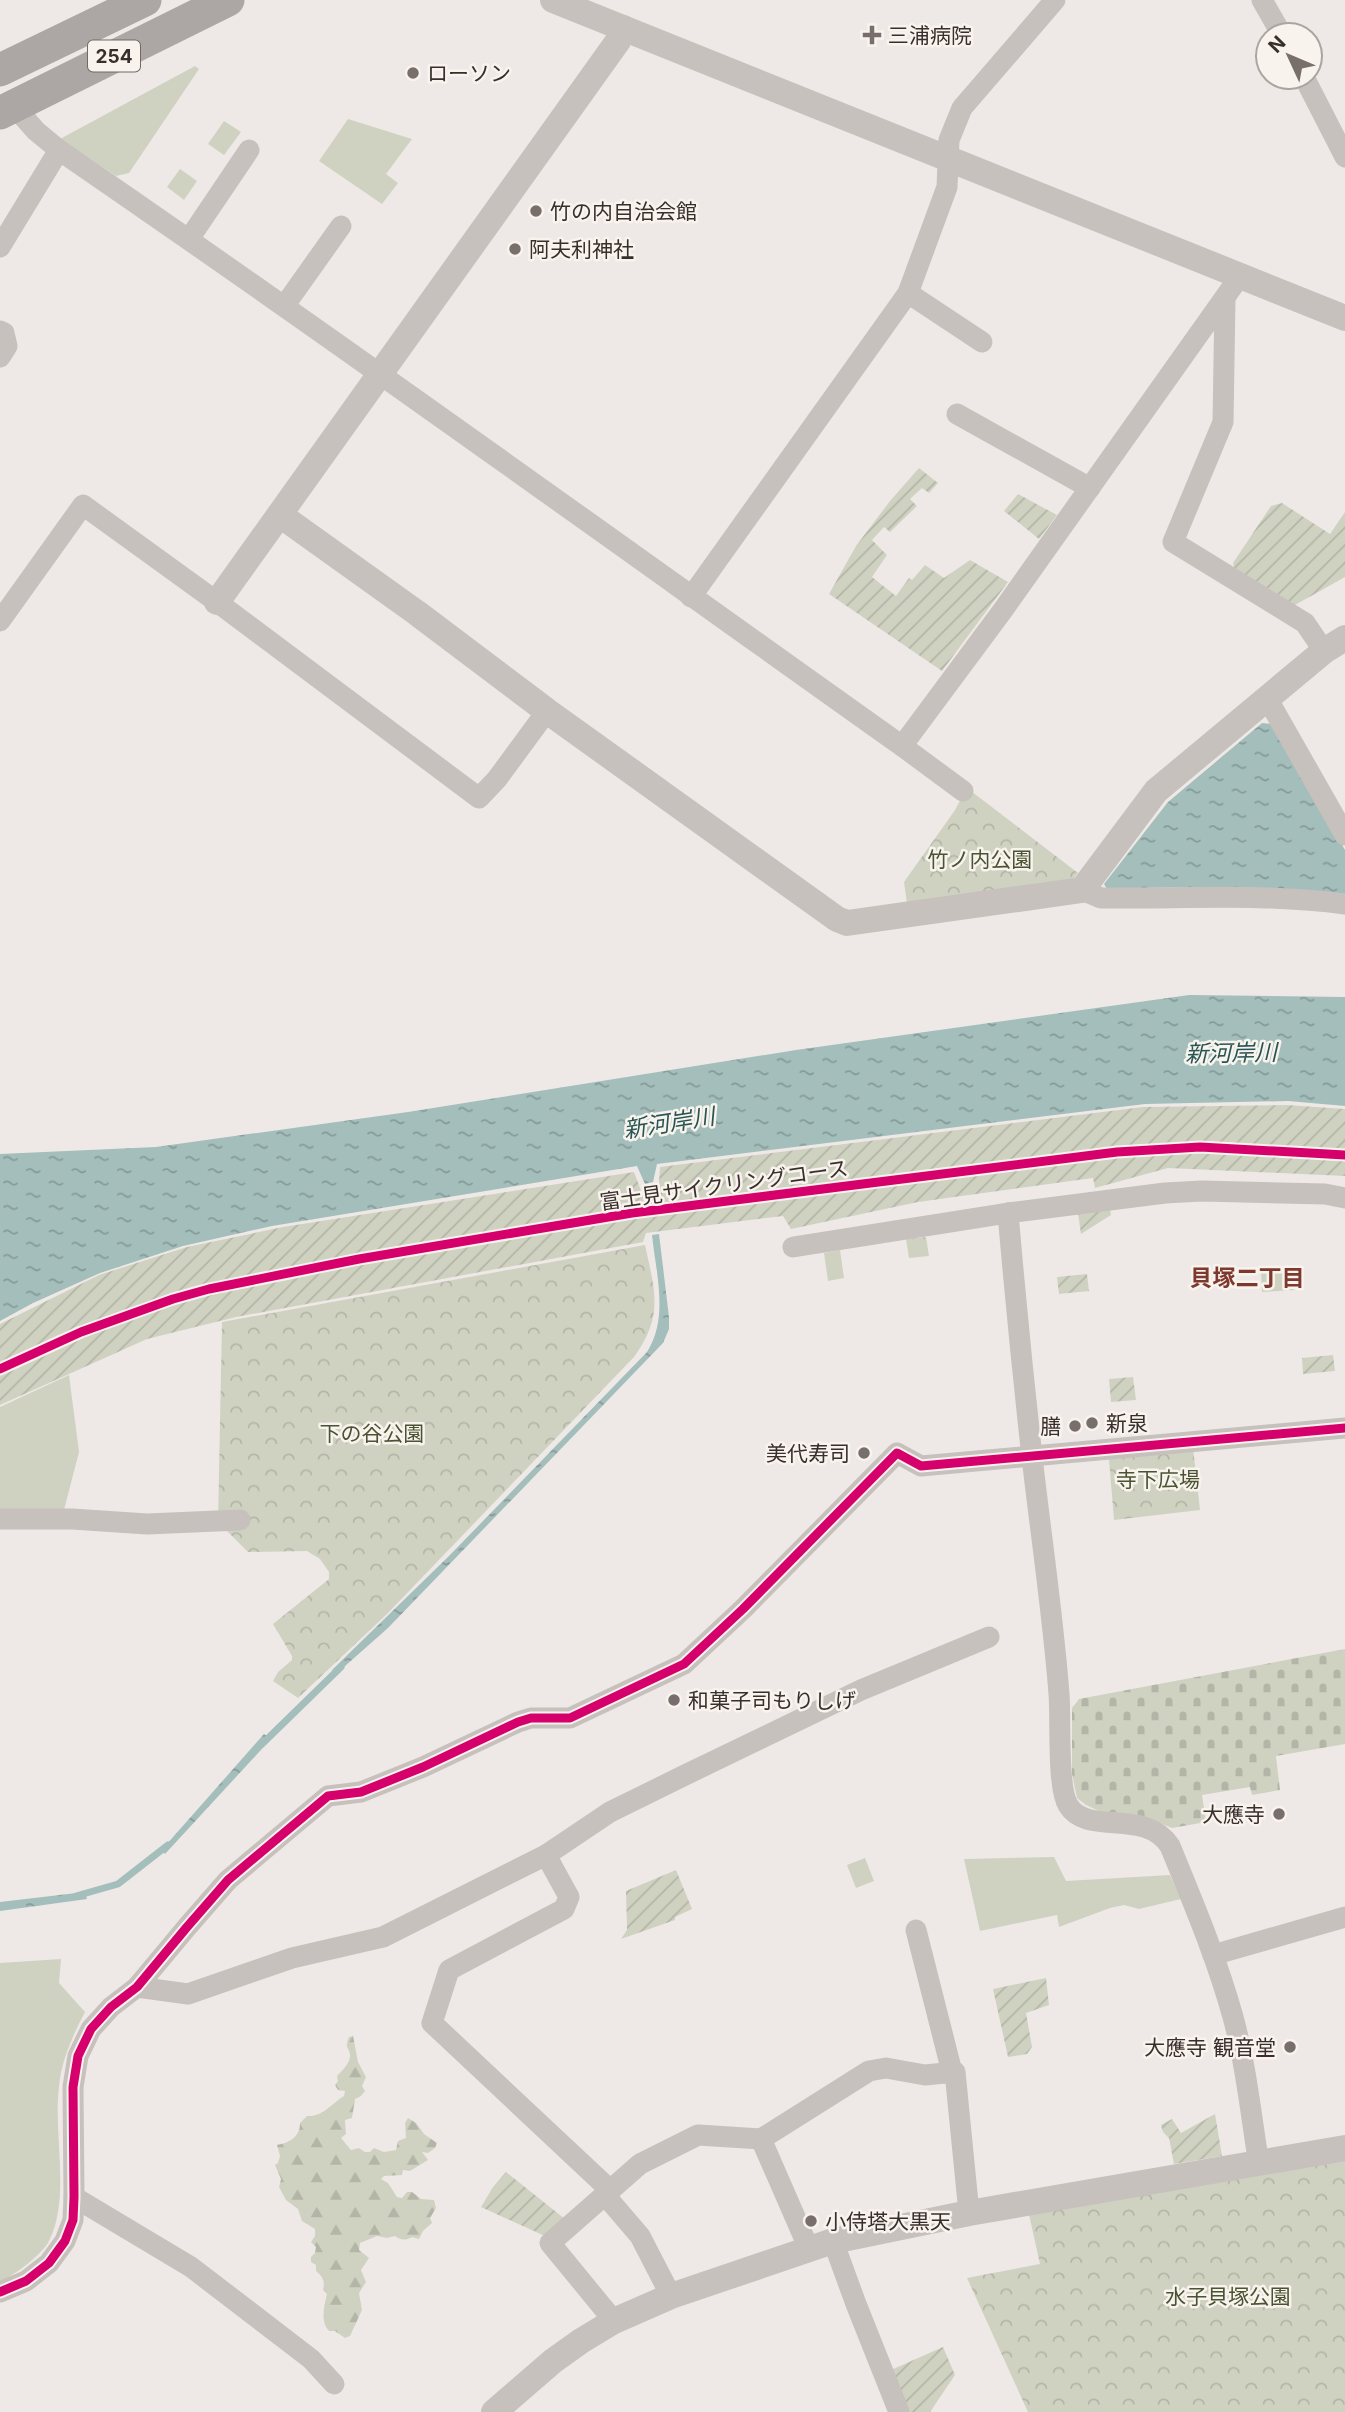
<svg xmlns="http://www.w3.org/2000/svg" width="1345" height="2412" font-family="Inter,'Noto Sans JP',sans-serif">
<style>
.grass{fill:#d0d2c1}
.forest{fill:url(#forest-firs)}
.cemetery{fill:url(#cemetery-stones)}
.park{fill:url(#park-crowns)}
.garden{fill:url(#garden-furrows)}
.water{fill:url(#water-ripples)}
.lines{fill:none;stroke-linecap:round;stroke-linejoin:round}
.stream{stroke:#a3bebb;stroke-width:7}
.minor{stroke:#c7c1bd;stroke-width:21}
.tertiary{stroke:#c7c1bd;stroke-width:26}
.trunk{stroke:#aca7a4;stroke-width:33}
.cycleway-casing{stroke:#f9f3ee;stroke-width:13}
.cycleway{stroke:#d6006c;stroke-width:9}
.poi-dot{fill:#786f6d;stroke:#f9f3ee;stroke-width:2.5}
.labels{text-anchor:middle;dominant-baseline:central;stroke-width:5;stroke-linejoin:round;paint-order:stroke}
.shield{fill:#f9f3ee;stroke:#726966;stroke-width:2}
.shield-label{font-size:19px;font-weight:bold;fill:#382e2c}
.poi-label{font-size:21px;fill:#382e2c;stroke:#f9f3ee;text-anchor:start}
.park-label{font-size:21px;fill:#4a5332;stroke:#f9f3ee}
.street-label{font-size:21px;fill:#382e2c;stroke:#f9f3ee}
.water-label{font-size:23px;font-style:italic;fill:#265554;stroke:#f9f3ee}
.neighbourhood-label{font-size:23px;font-weight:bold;fill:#7e392e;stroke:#f9f3ee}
</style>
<defs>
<pattern id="forest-firs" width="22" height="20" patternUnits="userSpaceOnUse" patternTransform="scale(1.75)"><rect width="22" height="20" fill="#d0d2c1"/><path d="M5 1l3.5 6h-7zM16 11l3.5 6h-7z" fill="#b3b5a6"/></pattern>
<pattern id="cemetery-stones" width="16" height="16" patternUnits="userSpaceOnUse" patternTransform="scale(1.75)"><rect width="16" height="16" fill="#d0d2c1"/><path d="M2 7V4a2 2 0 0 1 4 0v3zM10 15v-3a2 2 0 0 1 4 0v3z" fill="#b3b5a6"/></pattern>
<pattern id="park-crowns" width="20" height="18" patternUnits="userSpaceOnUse" patternTransform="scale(1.75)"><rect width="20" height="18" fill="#d0d2c1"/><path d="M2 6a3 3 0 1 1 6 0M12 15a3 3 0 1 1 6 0" fill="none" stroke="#b3b5a6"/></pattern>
<pattern id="garden-furrows" width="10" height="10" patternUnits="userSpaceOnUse" patternTransform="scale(1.75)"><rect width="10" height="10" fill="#d0d2c1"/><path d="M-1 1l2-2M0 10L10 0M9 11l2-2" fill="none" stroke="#b3b5a6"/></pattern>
<pattern id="water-ripples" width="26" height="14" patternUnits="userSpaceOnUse" patternTransform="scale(1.75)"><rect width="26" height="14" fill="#a3bebb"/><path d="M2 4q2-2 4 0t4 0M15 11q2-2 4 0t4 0" fill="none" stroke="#869b98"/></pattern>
</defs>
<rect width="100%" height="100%" fill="#eee9e6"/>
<g class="grass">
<path d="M195,66L199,69L129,173L116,176L60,139Z"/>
<path d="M348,119L412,139L386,174L398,183L382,204L319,161Z"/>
<path d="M224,121L241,132L224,155L208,144Z"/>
<path d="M180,169L197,181L184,200L167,187Z"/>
<path d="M840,1250L844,1278L828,1281L824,1253Z"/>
<path d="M1293,1270L1294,1290L1262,1292L1261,1273Z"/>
<path d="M69,1375L79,1452L64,1510L0,1512V1407Z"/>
<path d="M1054,1857L1066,1881L1170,1875L1181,1899L1139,1909L1124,1905L1110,1908L1059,1927L1057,1915L980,1931L964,1859Z"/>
<path d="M865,1858L874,1881L856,1888L847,1865Z"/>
<path d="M61,1959L59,1983L85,2012C73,2035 61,2061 59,2087C53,2135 71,2197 49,2241C42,2255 14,2275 0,2282V1963Z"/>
</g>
<path class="forest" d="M353,2036L358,2062L366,2077L362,2086L365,2091L361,2096L355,2099L352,2118L345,2120L346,2134L341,2138L351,2150L359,2148L365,2152H370L374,2148L384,2152L396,2150L398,2141L406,2138L405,2123L408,2118L416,2123L424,2134L437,2143L435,2148L428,2153L422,2152L428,2160L410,2171L403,2170L402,2175L384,2176L381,2179L388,2183L397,2197L402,2198L407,2192H412L421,2199L434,2200L436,2208L430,2218L432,2223L423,2231L419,2239L412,2237C405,2241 400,2240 395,2236L387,2238L377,2236L360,2243L359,2250L369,2258L361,2270L366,2282L359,2293L362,2310L350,2336L345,2338L335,2331H329C320,2321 324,2307 327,2294L323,2290C325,2281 323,2277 316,2271V2265L311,2262V2257L315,2253L316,2247L311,2242L315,2236V2229L302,2221L298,2209L286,2200L279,2187L281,2179L275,2165L278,2163L280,2156L277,2145C288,2143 300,2138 300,2123L307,2116C323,2117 331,2104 344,2096L345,2091L338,2090L335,2085L338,2081L337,2076C342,2071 351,2062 350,2055C349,2046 344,2049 349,2037Z"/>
<path class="cemetery" d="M1345,1649V1744L1276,1756L1280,1790L1252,1795L1250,1787L1202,1795L1206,1822L1172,1828L1139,1815L1099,1811L1086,1805L1077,1798L1072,1774V1708L1079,1699Z"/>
<g class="park">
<path d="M967,788L1078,873L1060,897L909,917L904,882L955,810Z"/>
<path d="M926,1237L929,1256L909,1258L906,1239Z"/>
<path d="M645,1245C655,1291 664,1316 634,1357L387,1614L298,1698L273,1681L278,1672L292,1660V1656L273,1624L329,1579V1572L320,1559L307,1551L248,1552L218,1522L222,1322Z"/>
<path d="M1192,1439L1200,1510L1114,1520L1108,1447Z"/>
<path d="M1345,2158V2412H1028L967,2278L1040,2264L1028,2210Z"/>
</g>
<g class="garden">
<path d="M919,468L938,483L929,493L922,488L910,499L917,506L890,532L884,527L872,540L887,555L872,577L896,596L909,578L912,580L925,565L944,578L970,560L1008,582L942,671L829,594L856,546L890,501Z"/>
<path d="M1018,494L1057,515L1039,539L1004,511Z"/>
<path d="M1282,503L1330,534L1345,512V577L1295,605L1234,568L1233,563L1271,506Z"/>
<path d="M1287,1105L1345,1109V1176L1168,1168L1095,1188L1093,1178L918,1202L791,1229L783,1216L646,1233L643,1242L236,1317L147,1339L0,1405V1324L99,1275L187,1247L283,1227L634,1172L643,1196L658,1195L660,1167L1143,1107Z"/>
<path d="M1110,1209L1111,1215L1081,1234L1078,1213Z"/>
<path d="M1087,1274L1089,1291L1059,1294L1057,1277Z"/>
<path d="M1333,1355L1335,1371L1303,1374L1302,1358Z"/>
<path d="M1133,1377L1136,1400L1111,1402L1109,1379Z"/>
<path d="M676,1870L692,1909L675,1917V1920L621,1939L627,1930L626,1891Z"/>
<path d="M1046,1978L1049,2005L1026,2013L1032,2047L1027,2054L1008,2057L993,1989Z"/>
<path d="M1215,2114L1222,2156L1174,2164L1169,2138L1163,2132L1161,2125L1172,2119L1181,2133Z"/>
<path d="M506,2172L565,2219L547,2237L481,2207L493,2187Z"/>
<path d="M943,2347L955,2375L930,2412H905L891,2370Z"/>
</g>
<g class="water">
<path d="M1262,723L1273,724L1345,850V894C1265,886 1187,886 1107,889L1104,884L1168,802Z"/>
<path d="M1189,995L1345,997V1106L1288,1101L1145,1104L657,1164L653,1182L645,1184L637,1166L272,1226L183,1246L100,1273L33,1303L0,1321V1154L156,1147L408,1112L796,1050Z"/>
<path d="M659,1234L669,1317V1329L663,1343L388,1628L336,1674L332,1670L450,1555L647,1352C669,1318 656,1273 652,1235Z"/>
<path d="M264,1734L271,1739L165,1854L160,1848L166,1845Z"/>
<path d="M85,1892L87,1899L0,1911V1902Z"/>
</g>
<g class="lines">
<g class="stream">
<path d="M262,1744L341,1667"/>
<path d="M76,1896L118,1884L168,1845"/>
</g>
<g class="minor">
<path d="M1262,0L1282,35"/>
<path d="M1304,77L1345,157"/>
<path d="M14,106L36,131L59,150C343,345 622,547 902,746L963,791"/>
<path d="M189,239L249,150"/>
<path d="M0,247L59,150"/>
<path d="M908,293L982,342"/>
<path d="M1225,299L1223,422L1173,542L1305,623L1324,651"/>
<path d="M285,305L341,226"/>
<path d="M0,331L4,333L7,346L0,357"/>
<path d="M957,414L1090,488"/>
<path d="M691,597L908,293L947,187L949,140L962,108L1055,0"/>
<path d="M0,621L83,505L217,602L479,798L497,779L547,711"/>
<path d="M1267,698L1345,835"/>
<path d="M902,746L1003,610L1240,276"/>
<path d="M1082,890L1101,898C1183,899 1263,893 1345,904"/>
<path d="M1008,1213C1015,1295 1023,1376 1032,1457C1041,1536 1053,1615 1059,1694C1061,1718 1057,1787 1068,1805C1087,1837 1145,1807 1170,1846C1193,1902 1217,1959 1233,2017C1246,2065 1251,2115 1259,2165"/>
<path d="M793,1247L1008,1213L1165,1193L1202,1191L1325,1194L1345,1198"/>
<path d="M0,1519H72L147,1524L240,1520"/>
<path d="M546,1855L569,1897L564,1909L449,1970L432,2023L609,2189L610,2201L640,2236L671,2296"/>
<path d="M916,1930L952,2072"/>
<path d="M1213,1955L1345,1917"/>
<path d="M137,1987L188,1994L292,1958L383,1937L546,1855L610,1812L681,1777L861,1690L989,1637"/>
<path d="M761,2139L809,2249"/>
<path d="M74,2197L191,2267L311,2359L334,2384"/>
<path d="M833,2241L856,2304L899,2412"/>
<path d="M0,2292L26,2281L49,2263L65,2241L73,2220L74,2197L73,2087L78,2056L91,2029L111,2007L137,1987L187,1927L228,1880L328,1796L361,1792L423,1767L518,1722L531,1718H570L684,1664L743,1609L897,1453L921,1466L1345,1428"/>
<path d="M614,2321L550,2243L640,2164L698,2135L761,2139L869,2071L886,2068L925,2075L955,2072L969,2213"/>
</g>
<g class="tertiary">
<path d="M553,0L1345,318"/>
<path d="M280,515L417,613L547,711L837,919L847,923L1082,890L1156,791L1324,651L1345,638"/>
<path d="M217,602L618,41L623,28"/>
<path d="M494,2412L553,2361L581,2341L614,2321L671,2296L833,2241L969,2213L1345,2148"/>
</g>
<g class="trunk">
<path d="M0,70L145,0"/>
<path d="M0,113L228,0"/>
</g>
<g class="cycleway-casing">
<g id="cycleway">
<path d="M0,1369L81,1332L173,1299L209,1289L359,1259L632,1213L1117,1152L1200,1147L1345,1155"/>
<path d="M0,2292L26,2281L49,2263L65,2241L73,2220L74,2197L73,2087L78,2056L91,2029L111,2007L137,1987L187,1927L228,1880L328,1796L361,1792L423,1767L518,1722L531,1718H570L684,1664L743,1609L897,1453L921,1466L1345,1428"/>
</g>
</g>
<use href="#cycleway" class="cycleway"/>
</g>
<g class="poi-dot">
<path d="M868.5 24.5h7v7h7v7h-7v7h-7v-7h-7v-7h7z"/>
<circle cx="413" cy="73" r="7"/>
<circle cx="536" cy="211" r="7"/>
<circle cx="515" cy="249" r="7"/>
<circle cx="1092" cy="1423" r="7"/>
<circle cx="1075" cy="1426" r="7"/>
<circle cx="864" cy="1453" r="7"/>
<circle cx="674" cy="1700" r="7"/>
<circle cx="1279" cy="1814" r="7"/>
<circle cx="1290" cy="2047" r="7"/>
<circle cx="811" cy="2221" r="7"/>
</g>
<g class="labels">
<rect class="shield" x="88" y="40.5" width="52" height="31" rx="5"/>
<g class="shield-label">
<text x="114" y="56">254</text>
</g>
<g class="poi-label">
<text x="888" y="35">三浦病院</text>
<text x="427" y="73">ローソン</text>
<text x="550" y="211">竹の内自治会館</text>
<text x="529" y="249">阿夫利神社</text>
<text x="1106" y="1423">新泉</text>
<text x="1061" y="1426" text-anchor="end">膳</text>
<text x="850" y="1453" text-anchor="end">美代寿司</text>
<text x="688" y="1700">和菓子司もりしげ</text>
<text x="1265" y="1814" text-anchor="end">大應寺</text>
<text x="1276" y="2047" text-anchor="end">大應寺 観音堂</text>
<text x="825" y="2221">小侍塔大黒天</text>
</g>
<g class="park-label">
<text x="980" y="859">竹ノ内公園</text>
<text x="372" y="1433">下の谷公園</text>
<text x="1158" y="1479">寺下広場</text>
<text x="1228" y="2296">水子貝塚公園</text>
</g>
<g class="street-label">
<text transform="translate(724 1185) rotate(-8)">富士見サイクリングコース</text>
</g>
<g class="water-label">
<text transform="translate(1231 1053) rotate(-1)">新河岸川</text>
<text transform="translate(669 1123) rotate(-9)">新河岸川</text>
</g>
<g class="neighbourhood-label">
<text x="1247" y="1278">貝塚二丁目</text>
</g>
</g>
<g transform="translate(1289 56) rotate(314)"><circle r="33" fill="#f9f3ee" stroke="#aca4a0" stroke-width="2"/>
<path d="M0-5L12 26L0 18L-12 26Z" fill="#786f6d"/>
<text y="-10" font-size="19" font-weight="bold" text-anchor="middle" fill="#382e2c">N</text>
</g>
</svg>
